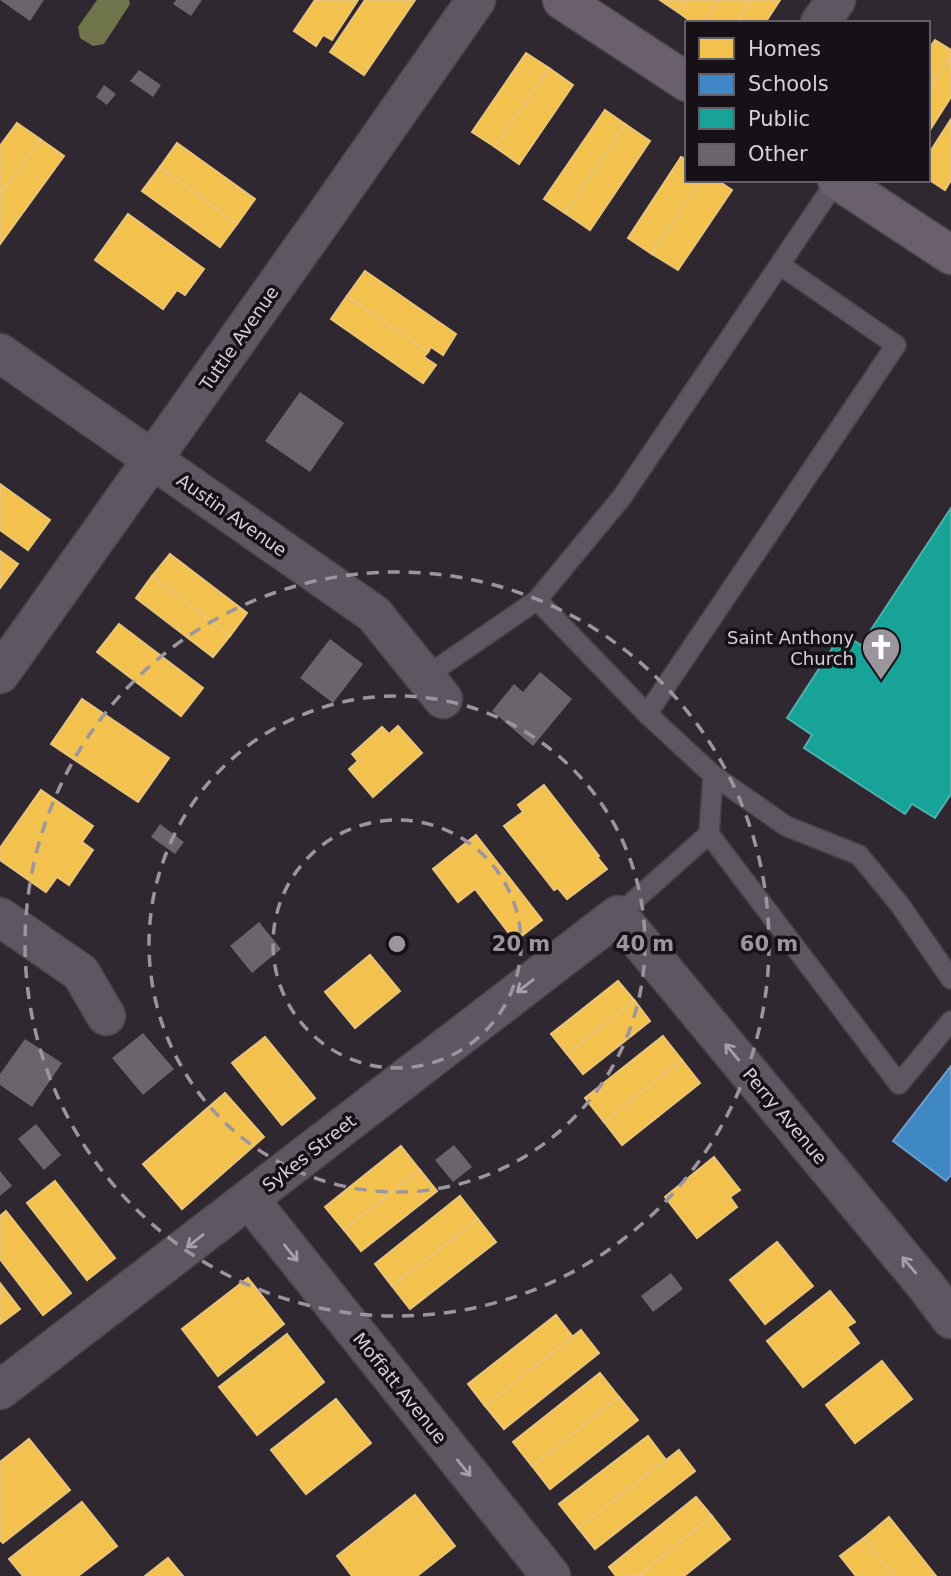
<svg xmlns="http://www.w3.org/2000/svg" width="951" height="1576" font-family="'DejaVu Sans',sans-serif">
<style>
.water{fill:#6f744b}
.homes{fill:#f2c14e;stroke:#eac578;stroke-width:2}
.schools{fill:#3f88c5;stroke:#6d9dcb;stroke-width:2}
.public{fill:#17a398;stroke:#51b0ac;stroke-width:2}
.building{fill:#6a646b}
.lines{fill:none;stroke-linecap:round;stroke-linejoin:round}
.service-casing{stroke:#49444a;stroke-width:22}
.minor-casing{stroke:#49444a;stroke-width:41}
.secondary-casing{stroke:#49444a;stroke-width:41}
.service{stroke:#5e5660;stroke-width:19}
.minor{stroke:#5e5660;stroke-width:38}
.secondary{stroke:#6a5f6c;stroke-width:38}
.oneway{stroke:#a79fa9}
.ring{fill:none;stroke:#9c959e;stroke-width:3.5;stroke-dasharray:12 9}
.labels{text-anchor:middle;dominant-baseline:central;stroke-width:7;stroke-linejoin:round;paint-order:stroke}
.street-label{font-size:18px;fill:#d7cfd9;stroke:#161117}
.poi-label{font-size:18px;fill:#d7cfd9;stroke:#161117;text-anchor:end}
.centre{fill:#9c959e;stroke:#161117;stroke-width:3.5}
.ring-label{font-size:21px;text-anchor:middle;font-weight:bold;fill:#9c959e;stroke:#161117;stroke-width:7;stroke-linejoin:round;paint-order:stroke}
</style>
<rect width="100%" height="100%" fill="#2f2830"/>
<path class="water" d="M97,0H129L130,4L104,44L93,46L80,38L78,27Z"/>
<g class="homes">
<path d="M315,0H358L332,40L323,35L316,46L294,31Z"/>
<path d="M365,0H415L364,75L330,52Z"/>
<path d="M660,0H686L678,12Z"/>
<path d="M686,0H718L703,23H693L678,12Z"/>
<path d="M718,0H751L737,23H703Z"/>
<path d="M751,0H780L765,23H737Z"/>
<path d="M935,40L951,50V55L928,91V50Z"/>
<path d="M526,53L549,68L495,147L472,132Z"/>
<path d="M951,55V97L928,133V91Z"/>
<path d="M549,68L573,85L519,164L495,147Z"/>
<path d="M605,110L625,124L565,213L544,199Z"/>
<path d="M951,119V180L945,190L928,179V155Z"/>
<path d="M17,123L40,139L0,195V146Z"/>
<path d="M625,124L650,141L590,230L565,213Z"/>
<path d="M40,139L64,156L0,244V195Z"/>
<path d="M177,143L255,199L237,224L160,167Z"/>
<path d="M681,157L687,160V180H701L652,254L628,238Z"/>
<path d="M160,167L237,224L220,247L142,191Z"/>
<path d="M701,180H717L732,190L678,270L652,254Z"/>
<path d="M128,214L204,269L185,295L177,290L163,309L95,260Z"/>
<path d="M365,271L456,334L443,355L431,347L428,352L347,296Z"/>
<path d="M347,296L428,352L424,357L436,365L423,383L331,319Z"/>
<path d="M0,484L50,520L28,550L0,530Z"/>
<path d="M0,551L18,564L0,588Z"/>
<path d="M170,554L247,613L230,636L152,576Z"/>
<path d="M152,576L230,636L213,657L136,598Z"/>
<path d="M119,624L203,688L181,716L97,652Z"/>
<path d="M82,699L169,758L138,802L51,744Z"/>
<path d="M398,726L422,753L373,797L349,769L358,761L352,754L382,727L389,734Z"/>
<path d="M544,785L599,856L597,857L607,869L567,899L558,888L554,890L504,826L523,812L518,805Z"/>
<path d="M41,790L93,826L82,842L93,850L69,885L57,877L46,892L0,860V848Z"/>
<path d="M476,835L542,920L515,941L475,889L458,902L433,869Z"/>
<path d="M370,955L400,991L355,1028L325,992Z"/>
<path d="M618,981L635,1001L567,1054L551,1034Z"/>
<path d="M635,1001L650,1021L583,1074L567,1054Z"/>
<path d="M663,1036L682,1060L604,1122L585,1098Z"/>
<path d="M265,1037L315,1098L282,1125L232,1063Z"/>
<path d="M682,1060L700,1083L622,1145L604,1122Z"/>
<path d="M225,1093L264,1137L182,1209L143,1164Z"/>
<path d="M401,1146L420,1170L344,1230L325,1207Z"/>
<path d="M714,1157L740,1190L730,1197L737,1207L697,1238L665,1197Z"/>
<path d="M420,1170L437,1191L361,1251L344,1230Z"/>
<path d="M55,1181L115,1258L87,1280L27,1203Z"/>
<path d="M460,1196L478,1219L392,1286L375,1264Z"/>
<path d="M6,1211L71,1293L43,1315L0,1259V1216Z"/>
<path d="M478,1219L496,1242L410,1309L392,1286Z"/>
<path d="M777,1242L813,1286L765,1324L730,1280Z"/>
<path d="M248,1278L284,1324L218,1376L182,1329Z"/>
<path d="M0,1283L20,1309L0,1324Z"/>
<path d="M830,1291L855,1322L847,1327L859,1343L803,1387L767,1341Z"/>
<path d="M556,1315L573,1337L485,1406L468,1384Z"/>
<path d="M581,1330L599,1353L504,1429L485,1406Z"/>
<path d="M287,1334L324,1382L257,1435L219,1387Z"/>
<path d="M882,1361L912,1399L855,1443L826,1405Z"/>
<path d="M600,1373L619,1397L532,1466L513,1442Z"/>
<path d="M619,1397L638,1420L550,1489L532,1466Z"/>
<path d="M336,1399L371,1443L306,1494L271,1450Z"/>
<path d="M648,1436L666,1460L578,1528L559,1504Z"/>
<path d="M29,1439L70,1490L3,1543L0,1540V1462Z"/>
<path d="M679,1450L695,1471L595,1549L578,1528Z"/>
<path d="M415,1495L455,1546L417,1576H352L337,1556Z"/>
<path d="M696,1497L712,1516L638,1576H616L609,1567Z"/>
<path d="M82,1502L117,1546L78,1576H23L9,1559Z"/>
<path d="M712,1516L730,1539L684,1576H638Z"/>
<path d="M889,1517L936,1576H894L864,1538Z"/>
<path d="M864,1538L894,1576H856L840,1556Z"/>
<path d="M168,1558L183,1576H145Z"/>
</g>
<path class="schools" d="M951,1066V1175L946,1181L893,1141Z"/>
<path class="public" d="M951,508V794L935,818L912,804L905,814L804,748L812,735L787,718L842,633L861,645Z"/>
<g class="building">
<path d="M0,0H44L30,21Z"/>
<path d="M176,0H202L191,16L173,4Z"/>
<path d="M139,70L161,85L153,97L130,81Z"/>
<path d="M104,85L116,94L107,105L96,97Z"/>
<path d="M300,392L344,423L310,472L265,441Z"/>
<path d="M330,639L363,664L333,703L300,678Z"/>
<path d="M540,672L572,699L533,746L492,711L514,684L523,692Z"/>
<path d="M160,824L184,842L175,854L151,837Z"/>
<path d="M259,922L281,949L252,973L230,946Z"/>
<path d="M143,1033L174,1069L143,1095L112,1058Z"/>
<path d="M25,1039L62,1063L32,1107L0,1085V1074Z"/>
<path d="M36,1124L61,1155L44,1170L18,1139Z"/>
<path d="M454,1145L472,1167L453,1182L435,1160Z"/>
<path d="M0,1171L12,1186L0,1196Z"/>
<path d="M671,1273L683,1289L653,1312L641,1296Z"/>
</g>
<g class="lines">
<g class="service-casing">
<g id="service">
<path d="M537,600L622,497L837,180"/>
<path d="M425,677L537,600L647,714L713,775L786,826L859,855L900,905L951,979"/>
<path d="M647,714L896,345L780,265"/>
<path d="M709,834L713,775"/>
<path d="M618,915L709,834L899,1084L951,1021"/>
</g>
</g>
<g class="minor-casing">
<g id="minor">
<path d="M820,23L836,0"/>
<path d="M0,353L374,614L443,699"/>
<path d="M0,674L318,226L476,0"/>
<path d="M0,917L81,973L106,1016"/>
<path d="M249,1199L551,1576"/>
<path d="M0,1390L618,915L926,1286L951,1319"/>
</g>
</g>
<g class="secondary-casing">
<g id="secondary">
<path d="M562,0L687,82"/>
<path d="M837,180L951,255"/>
</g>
</g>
<use href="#service" class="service"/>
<use href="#minor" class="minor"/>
<use href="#secondary" class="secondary"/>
</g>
<defs><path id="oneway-shaft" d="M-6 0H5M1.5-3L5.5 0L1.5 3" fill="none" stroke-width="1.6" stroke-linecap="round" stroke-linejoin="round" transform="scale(1.75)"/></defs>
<g class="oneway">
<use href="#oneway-shaft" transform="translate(525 986) rotate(142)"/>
<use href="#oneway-shaft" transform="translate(732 1052) rotate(-130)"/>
<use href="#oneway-shaft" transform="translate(195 1241) rotate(142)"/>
<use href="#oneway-shaft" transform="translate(291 1253) rotate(51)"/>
<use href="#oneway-shaft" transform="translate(909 1265) rotate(-130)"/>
<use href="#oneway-shaft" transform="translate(464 1468) rotate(51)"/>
</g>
<g class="ring">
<circle cx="397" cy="944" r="124"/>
<circle cx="397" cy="944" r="248"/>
<circle cx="397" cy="944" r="372"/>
</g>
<defs>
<g id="church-pin" transform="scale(2.0125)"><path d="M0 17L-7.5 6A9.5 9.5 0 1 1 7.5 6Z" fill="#9c959e" stroke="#161117"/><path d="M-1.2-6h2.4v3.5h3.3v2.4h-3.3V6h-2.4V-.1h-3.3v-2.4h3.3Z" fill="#fff"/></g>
</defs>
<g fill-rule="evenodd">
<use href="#church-pin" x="881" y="647"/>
</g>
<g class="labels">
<g class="street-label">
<text transform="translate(239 338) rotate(-55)">Tuttle Avenue</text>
<text transform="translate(232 515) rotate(35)">Austin Avenue</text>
<text transform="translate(785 1116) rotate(50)">Perry Avenue</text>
<text transform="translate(309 1153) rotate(-38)">Sykes Street</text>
<text transform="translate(400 1388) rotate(51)">Moffatt Avenue</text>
</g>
<g class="poi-label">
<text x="854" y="637">Saint Anthony<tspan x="854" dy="21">Church</tspan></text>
</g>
</g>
<circle cx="397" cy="944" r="10" class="centre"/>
<g class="ring-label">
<text x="521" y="951">20 m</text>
<text x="645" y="951">40 m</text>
<text x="769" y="951">60 m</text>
</g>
<rect x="685" y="21" width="245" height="161" fill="#161117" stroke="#635d65" stroke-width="2"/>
<rect x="699" y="38" width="35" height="21" fill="#f2c14e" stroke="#635d65" stroke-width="2"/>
<text x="748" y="56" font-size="21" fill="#d7cfd9">Homes</text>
<rect x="699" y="74" width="35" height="21" fill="#3f88c5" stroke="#635d65" stroke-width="2"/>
<text x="748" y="91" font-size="21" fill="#d7cfd9">Schools</text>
<rect x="699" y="108" width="35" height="21" fill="#17a398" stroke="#635d65" stroke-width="2"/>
<text x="748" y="126" font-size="21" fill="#d7cfd9">Public</text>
<rect x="699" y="144" width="35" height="21" fill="#6a646b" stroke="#635d65" stroke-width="2"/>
<text x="748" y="161" font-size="21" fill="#d7cfd9">Other</text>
</svg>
